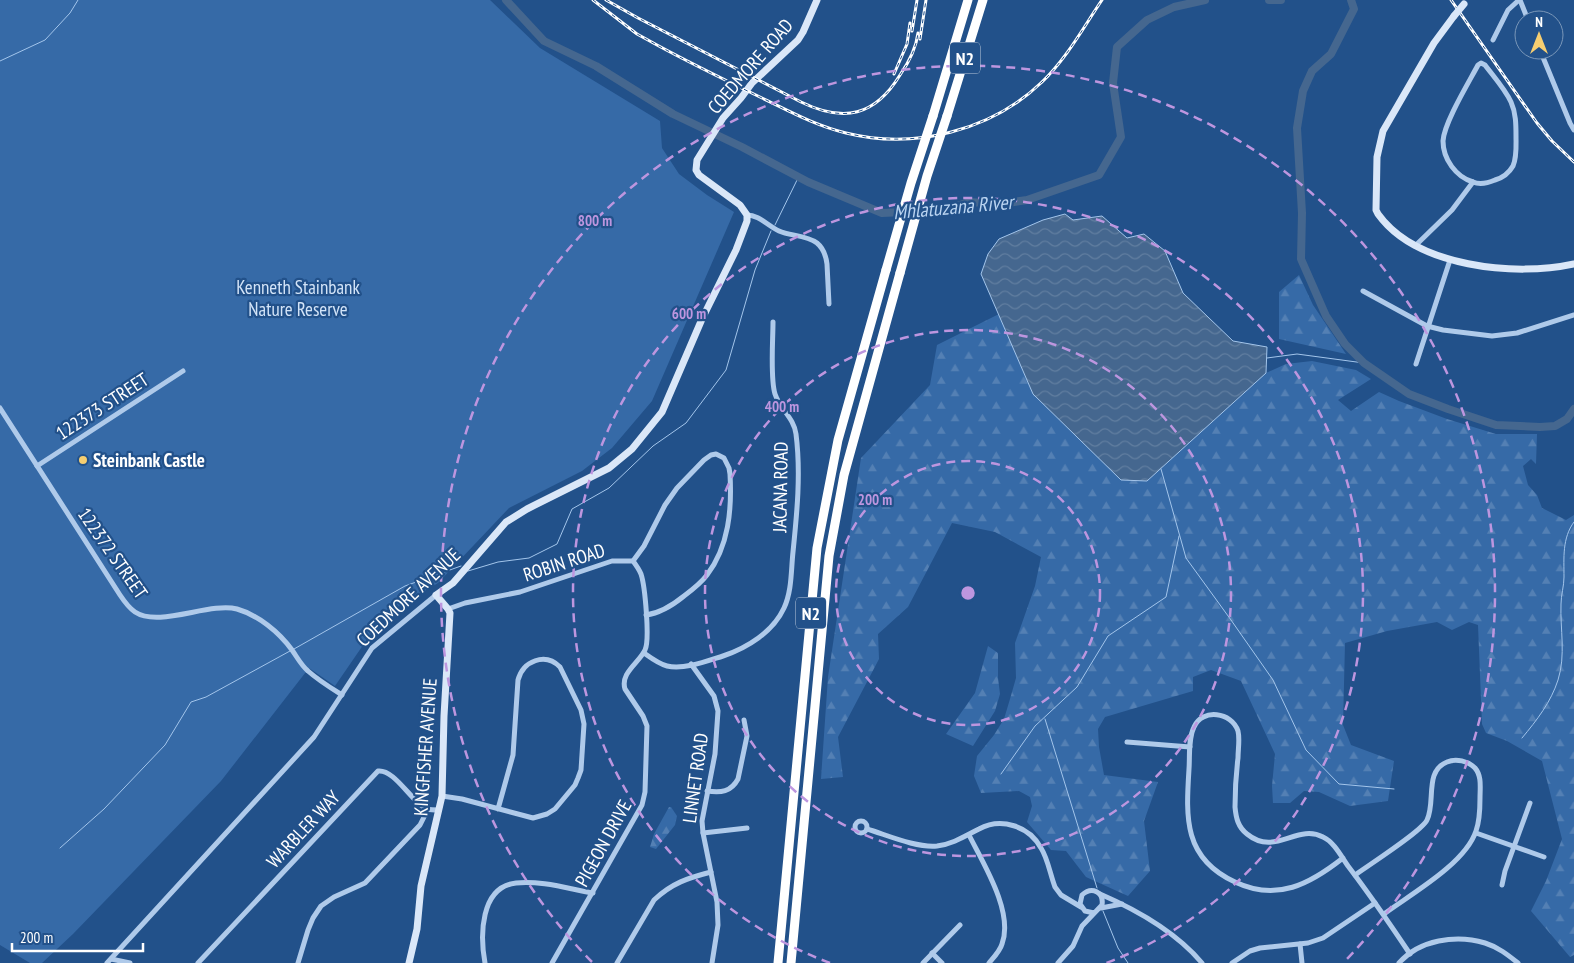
<svg xmlns="http://www.w3.org/2000/svg" width="1574" height="963" font-family="'PT Sans Narrow',sans-serif">
<style>
.forest{fill:url(#forest-firs)}
.green{fill:#366aa7}
.water{fill:url(#water-waves);stroke:#a3c5eb}
.lines{fill:none;stroke-linecap:round;stroke-linejoin:round}
.stream{stroke:#a3c5eb;stroke-width:1}
.river{stroke:#45678f;stroke-width:8}
.street{stroke:#afcaea;stroke-width:5}
.secondary{stroke:#dae7f8;stroke-width:7}
.highway{stroke:#fff;stroke-width:9}
.rail-casing{stroke:#fff;stroke-width:3}
.rail{stroke:#22518a;stroke-width:1;stroke-dasharray:4;stroke-linecap:butt}
.secondary-bridge{stroke:#dae7f8;stroke-width:7}
.highway-bridge{stroke:#fff;stroke-width:9}
.ring{fill:none;stroke:#bd96df;stroke-width:2.5;stroke-dasharray:9 6}
.poi-dot{fill:#f6ce71;stroke:#22518a;stroke-width:2}
.labels{text-anchor:middle;dominant-baseline:central;stroke-width:4.5;stroke-linejoin:round;paint-order:stroke}
.shield{fill:#22518a;stroke:#bdcbdc;stroke-width:1}
.shield-label{font-size:18px;font-weight:bold;fill:#fff}
.street-label{font-size:19px;fill:#fff;stroke:#22518a}
.park-label{font-size:19px;fill:#d3e4f8;stroke:#22518a}
.poi-label{font-size:19px;font-weight:bold;fill:#fff;stroke:#22518a;text-anchor:start}
.water-label{font-size:20px;font-style:italic;fill:#bad4f1;stroke:#22518a}
.centre{fill:#bd96df;stroke:#22518a;stroke-width:2.5}
.ring-label{font-size:15px;text-anchor:middle;font-weight:bold;fill:#bd96df;stroke:#22518a;stroke-width:4.5;stroke-linejoin:round;paint-order:stroke}
</style>
<defs>
<pattern id="forest-firs" width="22" height="20" patternUnits="userSpaceOnUse" patternTransform="scale(1.25)"><rect width="22" height="20" fill="#366aa7"/><path d="M5 1l3.5 6h-7zM16 11l3.5 6h-7z" fill="#5480b4"/></pattern>
<pattern id="water-waves" width="16" height="10" patternUnits="userSpaceOnUse" patternTransform="scale(1.25)"><rect width="16" height="10" fill="#45678f"/><path d="M0 5q4-4 8 0t8 0" fill="none" stroke="#617ea0"/></pattern>
</defs>
<rect width="100%" height="100%" fill="#22518a"/>
<g class="forest">
<path d="M1299,275L1313,305L1346,354L1279,339V292Z"/>
<path d="M999,314L1033,394L1147,481L1266,373L1286,364L1312,361L1356,370L1371,379L1338,400L1351,411L1379,392L1399,401L1447,419L1496,434H1537L1536,464L1531,459L1523,466L1528,485L1537,495L1542,508L1566,520L1574,515V955L1570,957L1531,911L1546,881L1562,839L1542,761L1507,741L1486,733L1482,724L1478,625L1469,622L1452,630L1437,622L1387,631L1345,643L1343,725L1351,745L1394,761L1388,801L1350,806L1319,792L1304,791L1290,803H1273L1272,786L1275,754L1241,681L1211,670L1193,677V691L1105,717L1098,729L1099,747L1104,775L1158,782L1144,821L1150,871L1128,896L1086,877L1066,851L1051,850L1027,822L1032,806L1030,797L1019,791L981,793L974,776L977,756L994,735L1004,719L1010,699L1016,678L1015,643L1035,586L1041,557L995,532L952,523L908,607L878,634L879,659L838,737L843,777L821,779L828,677L861,458L930,385L937,345Z"/>
<path d="M988,646L998,653V678L1000,694L995,711L973,746L946,734L975,693Z"/>
<path d="M669,807H671L677,816L675,825L656,849L650,847L654,834Z"/>
</g>
<path class="green" d="M0,0H490L540,48L660,121L662,148L679,174L707,195L734,212L652,401L612,448L582,471L509,508L438,583L383,616L335,686L309,668L221,781L73,934L42,963H30L0,945Z"/>
<path class="water" d="M1065,214L1073,220L1102,216L1127,238L1144,234L1165,251L1183,293L1233,341L1267,347L1266,373L1147,481L1121,480L1033,394L981,274L988,254L999,239L1043,220Z"/>
<g class="lines">
<g class="stream">
<path d="M1352,2L1354,0"/>
<path d="M0,61L45,40L70,13L78,0"/>
<path d="M775,225L799,176"/>
<path d="M1267,358L1297,354L1364,363"/>
<path d="M1161,469L1186,558L1231,620L1273,680L1306,750L1339,784L1394,789"/>
<path d="M468,571L498,562L529,558L557,544L572,509L609,488L653,446L686,423L726,370L755,270L771,231"/>
<path d="M294,649L405,586L461,566"/>
<path d="M1045,719L1097,888"/>
<path d="M1522,738C1537,720 1551,702 1558,680C1566,655 1560,629 1561,604C1561,595 1564,586 1564,577C1564,558 1562,538 1574,522"/>
<path d="M1001,774L1035,726L1077,687L1108,636L1166,597L1179,536"/>
<path d="M60,848L104,809L165,745L191,702L206,697L290,651"/>
<path d="M1103,911L1118,948L1128,963"/>
</g>
<g class="river">
<path d="M506,0L544,41L596,66L673,114L742,147L808,182L882,213L945,210L969,202L1000,204L1027,200L1099,175L1121,137L1113,83L1117,47L1147,20L1174,7L1205,0"/>
<path d="M1269,0H1281"/>
<path d="M1351,0L1354,9L1331,54L1312,71L1303,91L1297,128L1302,213L1301,259L1326,316L1345,344L1364,363L1409,394L1448,409L1496,425L1540,427L1555,426L1567,419L1574,409"/>
</g>
<g class="street">
<path d="M1520,0L1528,20"/>
<path d="M1493,40L1508,10L1519,0"/>
<path d="M1540,50L1570,123L1574,130"/>
<path d="M1481,63L1485,65C1494,77 1505,89 1511,102C1516,113 1516,125 1516,136C1516,146 1517,157 1513,166C1509,173 1502,178 1495,180C1488,183 1480,185 1473,182C1456,177 1443,159 1443,141C1444,123 1469,82 1478,65Z"/>
<path d="M747,215C759,215 768,226 779,231C790,236 806,235 817,243C823,248 826,256 827,264L829,304"/>
<path d="M1415,246L1452,210L1473,182"/>
<path d="M1363,291L1427,326L1443,330L1492,336L1517,333L1574,315"/>
<path d="M1416,364L1450,260"/>
<path d="M0,408L120,595C124,601 129,608 135,612C159,628 209,602 237,609C258,615 279,632 292,650C297,657 301,665 308,671C318,680 331,688 342,695"/>
<path d="M37,466L183,371"/>
<path d="M633,561L644,546L665,505L677,488L704,460L711,455L716,454L724,458L729,468L730,474C732,509 729,546 707,575C701,583 692,590 684,596C673,605 661,613 646,615"/>
<path d="M448,609L465,603L520,592L612,561H633C636,565 639,569 641,574C645,586 650,640 645,650C639,663 620,673 625,689L643,716L647,726L645,792L642,805L552,963"/>
<path d="M644,653C651,658 659,664 667,666C684,670 707,661 723,656C747,648 773,632 784,608C792,591 791,570 793,552C797,513 801,473 796,434C794,418 780,409 775,394C770,378 773,340 773,322"/>
<path d="M691,664L714,696L718,711L715,754L702,821L703,833L717,902L718,925L712,963"/>
<path d="M1127,742L1190,747"/>
<path d="M707,791C721,793 731,792 738,779L747,736L744,720"/>
<path d="M442,796L462,799L533,818L547,814L555,809L575,785L578,778L581,770L584,724L581,710L560,667C545,652 523,661 518,680L513,755L498,809"/>
<circle cx="861" cy="827" r="6"/>
<path d="M867,829C887,835 916,848 937,846C953,844 965,836 979,829C1001,817 1029,826 1041,848C1048,859 1050,874 1055,887L1061,895L1081,907"/>
<path d="M703,833L747,828"/>
<path d="M1476,833L1544,857"/>
<path d="M969,835C983,863 1014,912 1002,944C1000,951 994,957 989,963"/>
<path d="M1343,858C1310,884 1277,902 1235,882C1183,858 1186,817 1189,769C1190,756 1188,739 1194,727C1202,708 1232,712 1238,731C1240,739 1238,749 1238,758C1236,774 1235,791 1235,807C1236,818 1238,827 1247,834C1275,857 1297,823 1323,837C1334,842 1341,856 1348,866C1370,895 1390,924 1410,954"/>
<path d="M1355,875C1369,865 1422,831 1427,820C1436,802 1424,771 1447,762C1456,758 1468,761 1475,768C1482,776 1480,788 1480,798C1480,809 1480,820 1476,831C1465,864 1411,894 1384,914"/>
<path d="M1502,885L1505,871L1530,803"/>
<path d="M1100,894C1137,910 1176,932 1202,963"/>
<path d="M1101,908L1122,904"/>
<path d="M1300,944L1302,963"/>
<path d="M932,953L942,963"/>
<path d="M111,959L130,963"/>
<path d="M107,963L314,737L372,648L436,595"/>
<path d="M198,963L378,771C395,769 412,803 427,809C431,810 435,810 439,810"/>
<path d="M298,963L308,930L313,918L321,906L334,897L365,883L420,825L428,809"/>
<path d="M485,963C480,936 480,887 516,883C539,880 570,889 593,893"/>
<path d="M617,963L654,900C672,883 688,878 711,872"/>
<path d="M923,963L960,925"/>
<path d="M1058,963L1073,946L1082,926L1102,905C1104,892 1092,886 1082,895L1080,904L1085,911L1094,913"/>
<path d="M1232,963L1250,951L1260,948L1308,943L1323,938L1375,903"/>
<path d="M1399,963C1419,940 1456,934 1485,943C1498,947 1508,955 1518,963"/>
</g>
<g class="secondary">
<path d="M1454,16L1434,43L1383,131L1377,157L1376,210L1378,214C1416,267 1515,277 1574,264"/>
<path d="M409,963L417,929L421,886L442,796L444,716L450,613L448,609L436,595L453,583L506,522L527,509L609,468L632,449L662,412L702,319L736,250L747,221V215L740,205L699,175L696,170L697,160L723,118L741,98L752,83L798,40L803,32L817,0"/>
</g>
<g class="highway">
<path d="M933,116L968,0"/>
<path d="M947,116L983,0"/>
<path d="M778,963L817,548L838,440L886,270"/>
<path d="M791,963L829,556L844,475L900,273"/>
</g>
<g class="rail-casing">
<g id="rail">
<path d="M593,0L637,34L657,45C692,64 727,81 762,98C789,111 816,126 846,133C914,150 991,131 1042,82C1067,58 1083,28 1102,0"/>
<path d="M606,0L638,18L801,102C844,123 875,116 900,75C909,62 916,49 918,33"/>
<path d="M1451,0L1537,123L1552,141L1574,162"/>
<path d="M912,31L917,0"/>
<path d="M920,39L926,0"/>
<path d="M894,74L907,44L910,23"/>
</g>
</g>
<use href="#rail" class="rail"/>
<path class="secondary-bridge" d="M1454,16L1464,4"/>
<g class="highway-bridge">
<path d="M886,270L911,183L933,116"/>
<path d="M900,273L927,176L947,116"/>
</g>
</g>
<g class="ring">
<circle cx="968" cy="593" r="132"/>
<circle cx="968" cy="593" r="263"/>
<path d="M830 963A395 395 0 1 1 1106 963"/>
<path d="M592 962A527 527 0 1 1 1344 962"/>
</g>
<circle class="poi-dot" cx="83" cy="460" r="5"/>
<g class="labels">
<g class="shield">
<rect x="950" y="42.5" width="30" height="31" rx="4"/>
<rect x="796" y="597.5" width="30" height="31" rx="4"/>
</g>
<g class="shield-label">
<text x="965" y="58">N2</text>
<text x="811" y="613">N2</text>
</g>
<g class="street-label">
<text transform="translate(750 66) rotate(-49)">COEDMORE ROAD</text>
<text transform="translate(102 406) rotate(-33)">122373 STREET</text>
<text transform="translate(780 487) rotate(-89)">JACANA ROAD</text>
<text transform="translate(113 553) rotate(55)">122372 STREET</text>
<text transform="translate(564 562) rotate(-18)">ROBIN ROAD</text>
<text transform="translate(408 597) rotate(-43)">COEDMORE AVENUE</text>
<text transform="translate(425 747) rotate(-86)">KINGFISHER AVENUE</text>
<text transform="translate(695 778) rotate(-82)">LINNET ROAD</text>
<text transform="translate(303 829) rotate(-47)">WARBLER WAY</text>
<text transform="translate(603 843) rotate(-61)">PIGEON DRIVE</text>
</g>
<g class="park-label">
<text x="298" y="287">Kenneth Stainbank<tspan x="298" dy="22">Nature Reserve</tspan></text>
</g>
<g class="poi-label">
<text x="93" y="460">Steinbank Castle</text>
</g>
<g class="water-label">
<text transform="translate(953 207) rotate(-5)">Mhlatuzana River</text>
</g>
</g>
<circle cx="968" cy="593" r="8" class="centre"/>
<g class="ring-label">
<text x="595" y="226">800 m</text>
<text x="689" y="319">600 m</text>
<text x="782" y="412">400 m</text>
<text x="875" y="505">200 m</text>
</g>
<g transform="translate(1539 35)"><circle r="24" fill="#22518a" stroke="#7a97b9"/>
<path d="M0-4L9 19L0 12L-9 19Z" fill="#f6ce71"/>
<text y="-8" font-size="14" font-weight="bold" text-anchor="middle" fill="#ffffff">N</text>
</g>
<path d="M12 943v8h131v-8" fill="none" stroke="#ffffff" stroke-width="2.5"/>
<text x="20" y="943" font-size="15" fill="#ffffff" stroke="#22518a" stroke-width="4" paint-order="stroke">200 m</text>
</svg>
